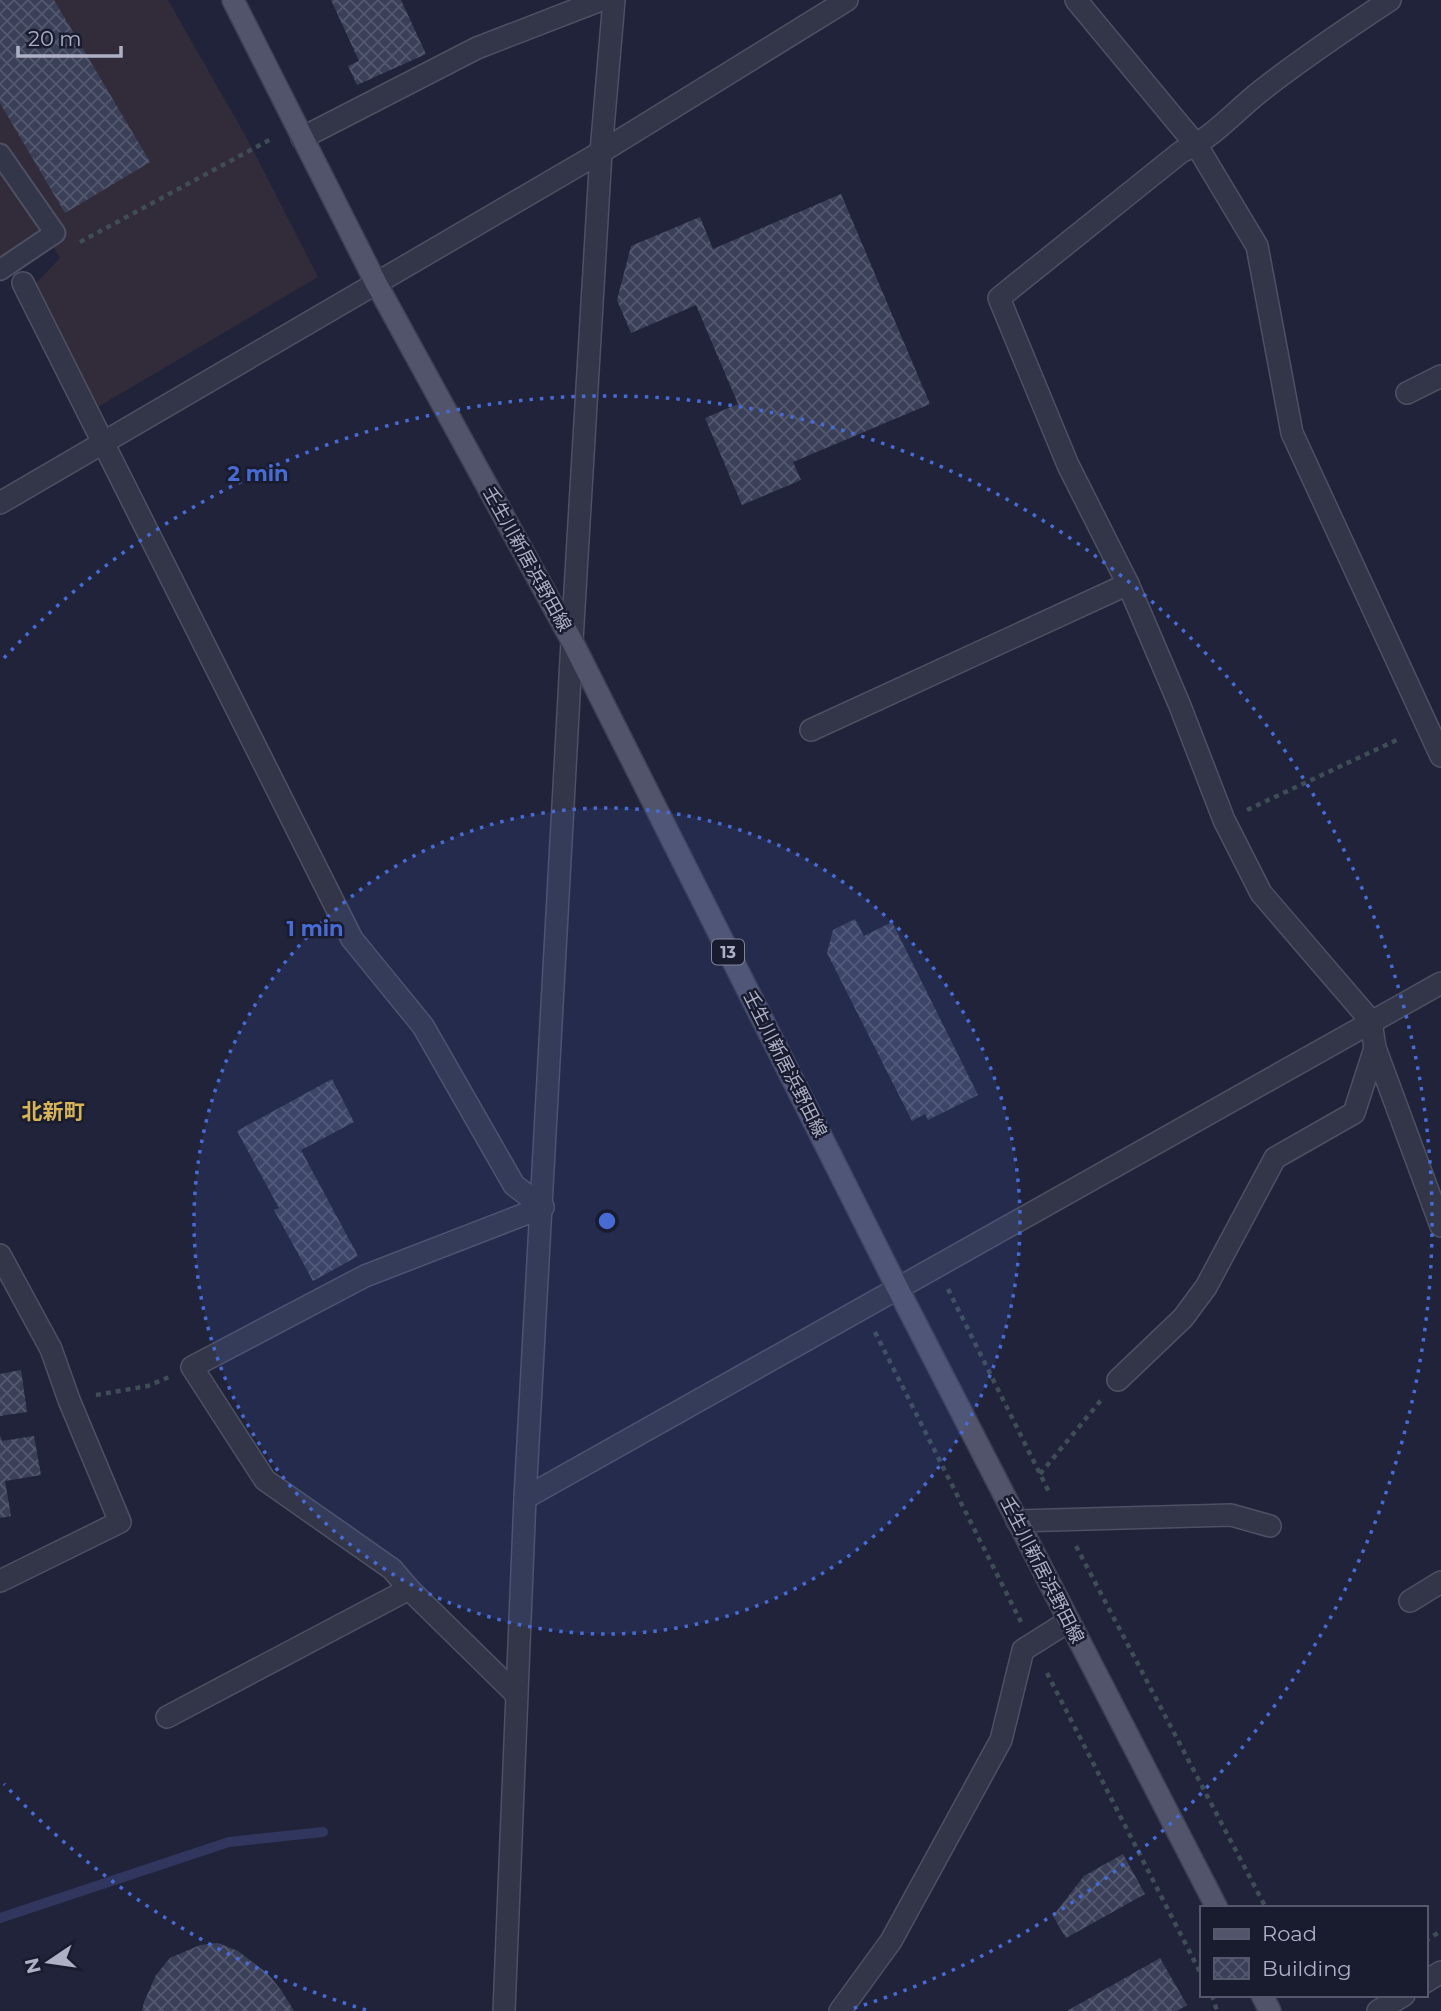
<svg xmlns="http://www.w3.org/2000/svg" width="1441" height="2011" font-family="Montserrat,'Noto Sans JP',sans-serif">
<style>
.medical{fill:#322b3a}
.lines{fill:none;stroke-linecap:round;stroke-linejoin:round}
.stream{stroke:#31365f;stroke-width:10}
.building{fill:url(#building-cross-hatch)}
.service-casing{stroke:#4e5064;stroke-width:23}
.minor-casing{stroke:#4e5064;stroke-width:24}
.tertiary-casing{stroke:#4e5064;stroke-width:24}
.primary-casing{stroke:#3d3f53;stroke-width:24}
.path{stroke:#3f4d57;stroke-width:4.5;stroke-dasharray:5 5;stroke-linecap:butt}
.service{stroke:#333649;stroke-width:19}
.minor{stroke:#333649;stroke-width:21}
.tertiary{stroke:#333649;stroke-width:21}
.primary{stroke:#51546a;stroke-width:21}
.ring{fill:none;stroke:#486bd3;stroke-width:3.5;stroke-dasharray:3.5 7}
.labels{text-anchor:middle;dominant-baseline:central;stroke-width:5;stroke-linejoin:round;paint-order:stroke}
.shield{fill:#191b2e;stroke:#818398;stroke-width:2}
.shield-label{font-size:16px;font-weight:bold;fill:#aeb0c6}
.street-label{font-size:18px;fill:#aeb0c6;stroke:#191b2e}
.quarter-label{font-size:21px;font-weight:bold;fill:#d7b457;stroke:#191b2e}
.centre{fill:#486bd3;stroke:#191b2e;stroke-width:3.5}
.ring-label{font-size:21px;text-anchor:middle;font-weight:bold;fill:#486bd3;stroke:#191b2e;stroke-width:5;stroke-linejoin:round;paint-order:stroke}
</style>
<defs>
<pattern id="building-cross-hatch" width="8" height="8" patternUnits="userSpaceOnUse" patternTransform="scale(1.75)"><rect width="8" height="8" fill="#3b4059"/><path d="M0 0l8 8M0 8l8-8" fill="none" stroke="#55596f"/></pattern>
</defs>
<rect width="100%" height="100%" fill="#202339"/>
<path class="medical" d="M0,0H168L249,142L318,277L93,410L33,286L60,258L53,246L0,281Z"/>
<g class="lines">
<path class="stream" d="M0,1918L229,1842L323,1832"/>
</g>
<g class="building">
<path d="M0,0H54L150,162L65,213L0,103Z"/>
<path d="M331,0H401L426,54L357,85L348,66L359,61Z"/>
<path d="M841,194L930,404L793,462L801,480L742,505L705,418L738,404L696,305L631,333L617,300L631,246L700,217L713,249Z"/>
<path d="M855,919L864,936L892,922L978,1095L928,1120L925,1114L912,1121L827,953L833,930Z"/>
<path d="M332,1079L354,1122L301,1150L358,1256L313,1281L274,1210L279,1208L237,1131Z"/>
<path d="M21,1370L27,1412L0,1416V1374Z"/>
<path d="M0,1435L2,1441L34,1436L41,1475L5,1481L11,1516L0,1518Z"/>
<path d="M1123,1854L1145,1894L1066,1938L1053,1916L1084,1876Z"/>
<path d="M218,1943L238,1951L268,1974L281,1990L294,2011H142L144,2002L156,1975L170,1958L200,1945Z"/>
<path d="M1160,1958L1187,2005L1177,2011H1067Z"/>
</g>
<g class="lines">
<g class="service-casing">
<path id="service" d="M0,154L55,233L0,270"/>
</g>
<g class="minor-casing">
<g id="minor">
<path d="M1076,0L1197,146L1257,246L1292,433L1441,756"/>
<path d="M1390,0C1346,29 1303,58 1262,90C1235,111 1212,139 1181,152L999,298L1068,465L1128,584L1180,706L1224,820L1261,893L1371,1021L1375,1048L1441,1226"/>
<path d="M302,138L477,48L601,0"/>
<path d="M23,283L352,939L423,1026L514,1185L543,1207"/>
<path d="M1407,393L1441,376"/>
<path d="M811,730L1128,584"/>
<path d="M0,1255L51,1349L69,1400L120,1522L0,1581"/>
<path d="M1118,1380L1183,1318L1206,1287L1275,1158L1354,1113L1375,1048"/>
<path d="M1017,1521L1231,1515L1270,1526"/>
<path d="M409,1589L392,1569L265,1480L192,1367L365,1276L543,1207"/>
<path d="M1410,1601L1441,1582"/>
<path d="M167,1717L409,1589L516,1694"/>
<path d="M840,2011L891,1941L1001,1740L1023,1650L1069,1621"/>
</g>
</g>
<g class="tertiary-casing">
<g id="tertiary">
<path d="M0,503L601,152L847,0"/>
<path d="M525,1498L1441,983"/>
<path d="M1425,1982L1441,1972"/>
<path d="M504,2011L525,1498L572,641L601,152L614,0"/>
<path d="M1378,2011L1404,1995"/>
</g>
</g>
<g class="primary-casing">
<g id="primary">
<path d="M233,0L376,283L572,641L897,1287L1217,1908"/>
<path d="M1262,1995L1270,2011"/>
</g>
</g>
<g class="path">
<path d="M80,242L273,138"/>
<path d="M1247,810L1401,738"/>
<path d="M948,1289L1050,1494"/>
<path d="M875,1332L1021,1622"/>
<path d="M96,1395L148,1386L169,1377"/>
<path d="M1040,1474L1102,1399"/>
<path d="M1076,1546L1266,1908"/>
<path d="M1047,1673L1201,1974"/>
<path d="M1425,1941L1441,1931"/>
<path d="M1212,1995L1217,2011"/>
</g>
<use href="#service" class="service"/>
<use href="#minor" class="minor"/>
<use href="#tertiary" class="tertiary"/>
<use href="#primary" class="primary"/>
</g>
<circle cx="607" cy="1221" r="413" fill="#486bd3" fill-opacity=".12"/>
<g class="ring">
<circle cx="607" cy="1221" r="413"/>
<path d="M366 2010A825 825 0 0 1 4 1784M4 658A825 825 0 1 1 848 2010"/>
</g>
<g class="labels">
<rect class="shield" x="712" y="939.5" width="32" height="25" rx="5"/>
<g class="shield-label">
<text x="728" y="952">13</text>
</g>
<g class="street-label">
<text transform="translate(527 559) rotate(61)">壬生川新居浜野田線</text>
<text transform="translate(785 1064) rotate(63)">壬生川新居浜野田線</text>
<text transform="translate(1042 1570) rotate(63)">壬生川新居浜野田線</text>
</g>
<g class="quarter-label">
<text x="53" y="1111">北新町</text>
</g>
</g>
<circle cx="607" cy="1221" r="10" class="centre"/>
<g class="ring-label">
<text x="258" y="481">2 min</text>
<text x="315" y="936">1 min</text>
</g>
<rect x="1200" y="1906" width="228" height="91" fill="#191b2e" stroke="#55576b" stroke-width="2"/>
<rect x="1214" y="1929" width="35" height="10" fill="#51546a" stroke="#55576b" stroke-width="2"/>
<text x="1262" y="1941" font-size="21" fill="#aeb0c6">Road</text>
<rect x="1214" y="1958" width="35" height="21" fill="url(#building-cross-hatch)" stroke="#55576b" stroke-width="2"/>
<text x="1262" y="1976" font-size="21" fill="#aeb0c6">Building</text>
<g transform="translate(49 1962) rotate(257)" stroke="#191b2e" stroke-width="5" paint-order="stroke">
<path d="M0-5L12 26L0 18L-12 26Z" fill="#aeb0c6"/>
<text y="-10" font-size="19" font-weight="bold" text-anchor="middle" fill="#aeb0c6">N</text>
</g>
<path d="M18 46v10h103v-10" fill="none" stroke="#aeb0c6" stroke-width="3.5"/>
<text x="28" y="46" font-size="21" fill="#aeb0c6" stroke="#191b2e" stroke-width="5" paint-order="stroke">20 m</text>
</svg>
